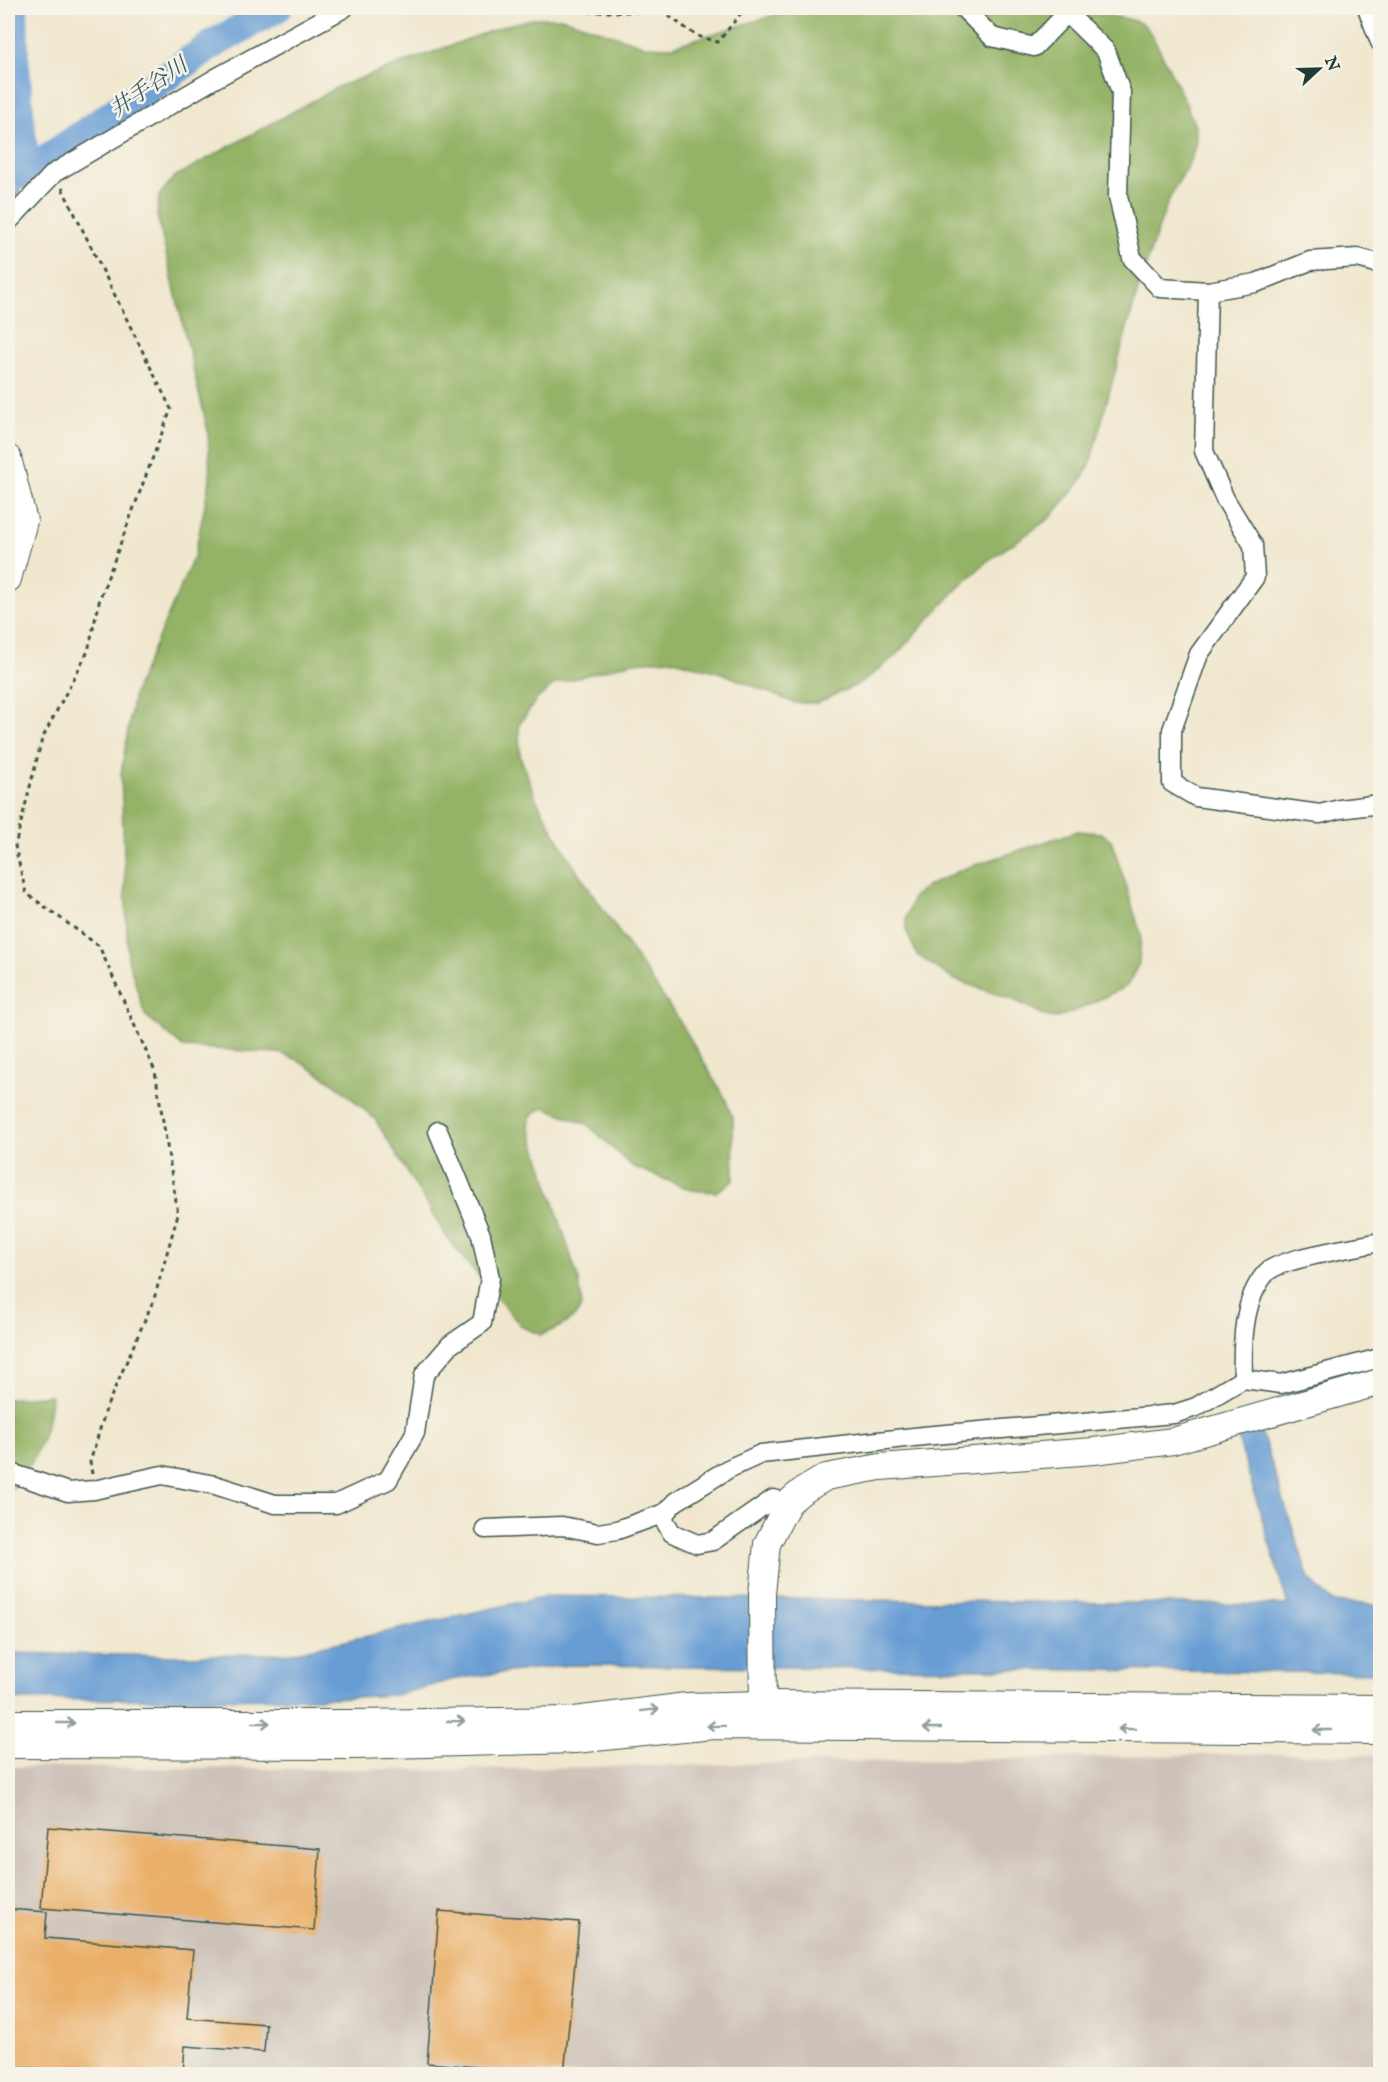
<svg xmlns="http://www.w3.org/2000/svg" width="1388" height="2082" font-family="'IM FELL English','Noto Serif JP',serif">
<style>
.industrial{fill:#cdc2b9}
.forest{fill:#94b366;stroke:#5a784d;stroke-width:1.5}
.water{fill:#689dd4;stroke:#446d84;stroke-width:1.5}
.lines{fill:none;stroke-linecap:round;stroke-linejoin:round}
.stream{stroke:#689dd4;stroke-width:5}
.river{stroke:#689dd4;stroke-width:30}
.building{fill:#eab06b}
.street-casing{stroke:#3e564b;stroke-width:21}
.secondary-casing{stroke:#3e564b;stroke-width:28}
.path{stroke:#3e564b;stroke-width:3;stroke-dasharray:4.5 4.5;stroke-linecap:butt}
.street{stroke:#fff;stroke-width:18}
.secondary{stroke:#fff;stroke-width:26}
.oneway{stroke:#8f9e9a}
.labels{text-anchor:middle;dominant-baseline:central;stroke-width:5;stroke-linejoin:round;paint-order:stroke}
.water-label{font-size:22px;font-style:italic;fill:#355a64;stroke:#f7f3e8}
</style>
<rect width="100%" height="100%" fill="#f7f3e8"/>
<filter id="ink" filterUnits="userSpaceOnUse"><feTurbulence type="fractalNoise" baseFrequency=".0167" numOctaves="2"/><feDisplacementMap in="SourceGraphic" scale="12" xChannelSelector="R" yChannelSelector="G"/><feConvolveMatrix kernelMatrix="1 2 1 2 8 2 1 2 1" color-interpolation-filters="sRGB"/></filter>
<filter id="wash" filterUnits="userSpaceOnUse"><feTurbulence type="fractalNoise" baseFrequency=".008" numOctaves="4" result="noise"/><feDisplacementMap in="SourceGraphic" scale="24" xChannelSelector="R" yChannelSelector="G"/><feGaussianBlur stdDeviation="1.35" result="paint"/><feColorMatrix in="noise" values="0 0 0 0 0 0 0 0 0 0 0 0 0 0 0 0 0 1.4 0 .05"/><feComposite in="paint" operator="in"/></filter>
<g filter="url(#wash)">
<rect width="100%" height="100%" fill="#f0e7ce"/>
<path class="industrial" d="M1248,1754L1380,1755V2074H8V1767L435,1770Z"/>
<g class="forest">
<path d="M797,8C840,4 882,11 924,12C962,13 1122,6 1145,26C1153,33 1195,120 1196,131C1198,158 1178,178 1168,202C1135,288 1114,378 1089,467L1080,482L1050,518L986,562L954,592L893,658L864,681L818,703H794L722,673L670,659L633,662L555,684L536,700L519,725L520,756L536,799L573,865L682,1025L725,1098L733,1120L734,1180L716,1192L691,1190L632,1166L587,1124L544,1107L531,1115L529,1125L579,1281C579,1288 583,1299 581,1306C577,1321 553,1330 541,1335L522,1327L450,1242L375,1119L334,1083L298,1060L279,1053L183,1047L145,1015L128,959L121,774L134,693L195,554L210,479L208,431L157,215L159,196L174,177L340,86L507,25L537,18H563L646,46L670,47Z"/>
<path d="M1078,831L1101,833L1111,840L1122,873L1141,935L1139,963L1127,986L1077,1010L1057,1018L1048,1017L1014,1000L953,979L917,955L906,930V918L913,897L926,887L963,869Z"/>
<path d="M51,1395C50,1428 36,1458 18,1485L8,1488V1399Z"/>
</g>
<path class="water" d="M1259,1424L1309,1579L1333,1602L1380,1605V1673L569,1665L459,1678L396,1695L333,1698L8,1700V1653L186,1656L291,1653L547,1596L1288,1605L1236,1432Z"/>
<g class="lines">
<path class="stream" d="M8,211L25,174"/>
<path class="river" d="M13,8L14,57L25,174L215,43L277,8"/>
</g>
<g id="blocks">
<g class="building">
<path d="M48,1827L320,1849L314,1930L41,1908Z"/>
<path d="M8,1909L47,1912L45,1938L193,1950L187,2018L266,2024L264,2052L185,2046L183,2074H44V2069L8,2066Z"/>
<path d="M439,1911L579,1922L564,2074L427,2063Z"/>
</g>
</g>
</g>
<g filter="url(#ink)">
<use href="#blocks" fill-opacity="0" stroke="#3e564b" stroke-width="1.5"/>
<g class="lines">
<g class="street-casing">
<g id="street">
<path d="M963,8L992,37L1034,47L1072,8"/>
<path d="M1367,8L1380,42"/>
<path d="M1067,13L1106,51L1121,92L1118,196L1132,258L1160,288L1208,291L1256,283L1310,261L1358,258L1380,264"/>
<path d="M8,222L54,173L216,78L344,8"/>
<path d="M1208,291L1204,451L1225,499L1253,545L1255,577L1199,654L1172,730V783L1196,797L1320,814L1340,809L1380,804"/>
<path d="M1243,1379C1242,1345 1242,1300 1266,1273C1279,1258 1358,1247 1380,1242"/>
<path d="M8,1472L68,1492L94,1490L162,1475L215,1485L275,1504H336L388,1480L415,1433L424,1375L450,1345L482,1323L490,1278L481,1235L438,1131"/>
<path d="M788,1503L773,1499L713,1541L697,1544L672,1533L664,1520L665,1513L675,1502L728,1469L761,1454L923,1436L1174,1414L1196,1407L1243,1379L1281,1384L1380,1358"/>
<path d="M485,1529L562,1526L598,1533L617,1530L665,1513"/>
</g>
</g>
<g class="secondary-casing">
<g id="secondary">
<path d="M8,458L24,521L8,579"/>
<path d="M763,1720L762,1594L767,1544L788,1503L801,1492L826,1477L880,1467L1094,1451L1173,1441L1380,1382"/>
<path d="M8,1723H354L574,1720L687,1706L763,1704L1380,1708"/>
<path d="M8,1745L354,1746L575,1740L713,1726L1380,1731"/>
</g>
</g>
<g class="path">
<path d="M571,8L590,12H663L697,36L718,42L745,8"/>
<path d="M62,188L171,409L100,598L88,651L42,739L15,846L26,893L99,946L155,1071L178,1214L154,1299L107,1406L90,1462L92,1474"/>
</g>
<use href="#street" class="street"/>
<use href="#secondary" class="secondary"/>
</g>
<defs><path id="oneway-shaft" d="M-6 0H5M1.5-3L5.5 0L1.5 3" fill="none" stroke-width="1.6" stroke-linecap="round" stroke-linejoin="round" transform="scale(1.5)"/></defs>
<g class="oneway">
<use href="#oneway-shaft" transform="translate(650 1710) rotate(-7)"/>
<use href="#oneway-shaft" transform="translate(456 1721) rotate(-1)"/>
<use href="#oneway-shaft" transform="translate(66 1723)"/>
<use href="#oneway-shaft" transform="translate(261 1723)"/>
<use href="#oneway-shaft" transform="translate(716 1726) rotate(179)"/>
<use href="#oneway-shaft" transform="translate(932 1728) rotate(-180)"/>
<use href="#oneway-shaft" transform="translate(1127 1729) rotate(-180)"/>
<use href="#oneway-shaft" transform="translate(1322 1730) rotate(-180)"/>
</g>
</g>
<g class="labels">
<g class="water-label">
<text transform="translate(149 88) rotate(-34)">井手谷川</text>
</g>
</g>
<rect width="1388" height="2082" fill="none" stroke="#f7f3e8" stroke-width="30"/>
<g transform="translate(1319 69) rotate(68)" stroke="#f7f3e8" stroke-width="4.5" paint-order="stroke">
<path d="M0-4.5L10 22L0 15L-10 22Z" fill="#1f3d34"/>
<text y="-9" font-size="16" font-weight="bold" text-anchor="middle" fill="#1f3d34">N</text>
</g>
</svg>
